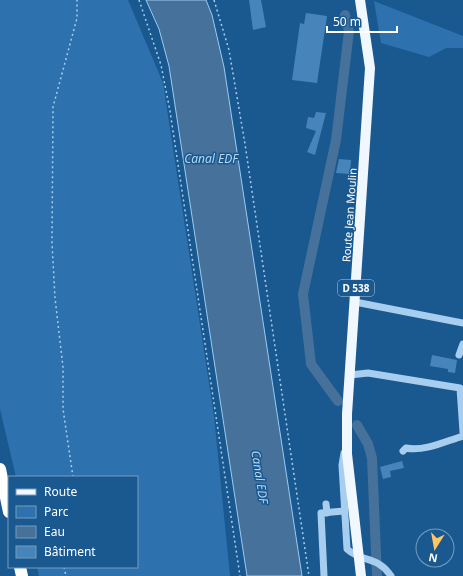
<svg xmlns="http://www.w3.org/2000/svg" width="463" height="576" font-family="'Noto Sans',sans-serif">
<style>
.green{fill:#2d72ae}
.water{fill:#45719a;stroke:#9bcbf1}
.lines{fill:none;stroke-linecap:round;stroke-linejoin:round}
.canal{stroke:#45719a;stroke-width:10}
.building{fill:#4784b9}
.path{stroke:#a8ceef;stroke-width:1.5;stroke-dasharray:2 3;stroke-linecap:butt}
.minor{stroke:#a8ceef;stroke-width:7}
.major{stroke:#f0f7ff;stroke-width:10}
.highway{stroke:#fff;stroke-width:12}
.labels{text-anchor:middle;dominant-baseline:central;stroke-width:3;stroke-linejoin:round;paint-order:stroke}
.shield{fill:#1a5890;stroke:#bacdde;stroke-width:1}
.shield-label{font-size:10px;font-weight:bold;fill:#fff}
.street-label{font-size:11px;fill:#fff;stroke:#1a5890}
.water-label{font-size:12px;font-style:italic;fill:#b4d8f6;stroke:#1a5890}
</style>
<rect width="100%" height="100%" fill="#1a5890"/>
<g class="green">
<path d="M0,0H128L163,83L214,416L230,576H39L37,567H137V477H16L0,409Z"/>
<path d="M374,1L463,36V48H446L429,57L381,43Z"/>
</g>
<path class="water" d="M146,0H206L212,15L224,67L302,576H247L169,66L159,29Z"/>
<g class="lines">
<g class="canal">
<path d="M338,401L311,364L303,294L336,140L349,31L345,15"/>
<path d="M357,425L368,444L372,458L377,576"/>
</g>
</g>
<g class="building">
<path d="M249,0H261L266,27L253,30Z"/>
<path d="M306,13L327,16L317,83L292,80L300,23L304,24Z"/>
<path d="M316,112L326,113L315,155L307,152L316,131L306,128L308,117L314,118Z"/>
<path d="M339,159L351,160L350,174L336,173Z"/>
<path d="M432,355L457,360L455,373L448,372V369L430,366Z"/>
<path d="M402,461L404,468L390,471L391,477L383,479L380,467Z"/>
</g>
<g class="lines">
<g class="path">
<path d="M139,0L161,65L170,111L240,576"/>
<path d="M214,0L229,50L245,144L309,576"/>
<path d="M73,477L63,409V367L55,298L52,243L53,107L77,18V0"/>
<path d="M64,567L66,576"/>
</g>
<g class="minor">
<path d="M355,302L463,323"/>
<path d="M459,355L463,344"/>
<path d="M350,375L368,373L460,388L463,432"/>
<path d="M403,451L406,448C424,452 446,441 463,436"/>
<path d="M344,453L342,465L347,549C362,563 377,555 391,576"/>
<path d="M326,504L327,513"/>
<path d="M324,576L321,513L344,511"/>
</g>
<path class="major" d="M360,0L370,68L347,414V454L361,576"/>
<g class="highway">
<path d="M0,469L9,512"/>
<path d="M20,567L22,576"/>
</g>
</g>
<g class="labels">
<rect class="shield" x="338" y="280" width="36" height="16" rx="3"/>
<g class="shield-label">
<text x="356" y="288">D 538</text>
</g>
<g class="street-label">
<text transform="translate(349 215) rotate(-86)">Route Jean Moulin</text>
</g>
<g class="water-label">
<text x="211" y="158">Canal EDF</text>
<text transform="translate(260 477) rotate(81)">Canal EDF</text>
</g>
</g>
<rect x="8" y="476" width="130" height="92" fill="#1a5890" stroke="#769bbc"/>
<rect x="16" y="489" width="20" height="6" fill="#f0f7ff" stroke="#769bbc"/>
<text x="44" y="496" font-size="12" fill="#ffffff">Route</text>
<rect x="16" y="506" width="20" height="12" fill="#2d72ae" stroke="#769bbc"/>
<text x="44" y="516" font-size="12" fill="#ffffff">Parc</text>
<rect x="16" y="526" width="20" height="12" fill="#45719a" stroke="#769bbc"/>
<text x="44" y="536" font-size="12" fill="#ffffff">Eau</text>
<rect x="16" y="546" width="20" height="12" fill="#4784b9" stroke="#769bbc"/>
<text x="44" y="556" font-size="12" fill="#ffffff">Bâtiment</text>
<g transform="translate(435 548) rotate(191)"><circle r="19" fill="#1a5890" stroke="#769bbc"/>
<path d="M0-3L7 15L0 10L-7 15Z" fill="#ffc566"/>
<text y="-6" font-size="11" font-weight="bold" text-anchor="middle" fill="#ffffff">N</text>
</g>
<path d="M327 26v6h70v-6" fill="none" stroke="#ffffff" stroke-width="2"/>
<text x="333" y="26" font-size="12" fill="#ffffff" stroke="#1a5890" stroke-width="3" paint-order="stroke">50 m</text>
</svg>
